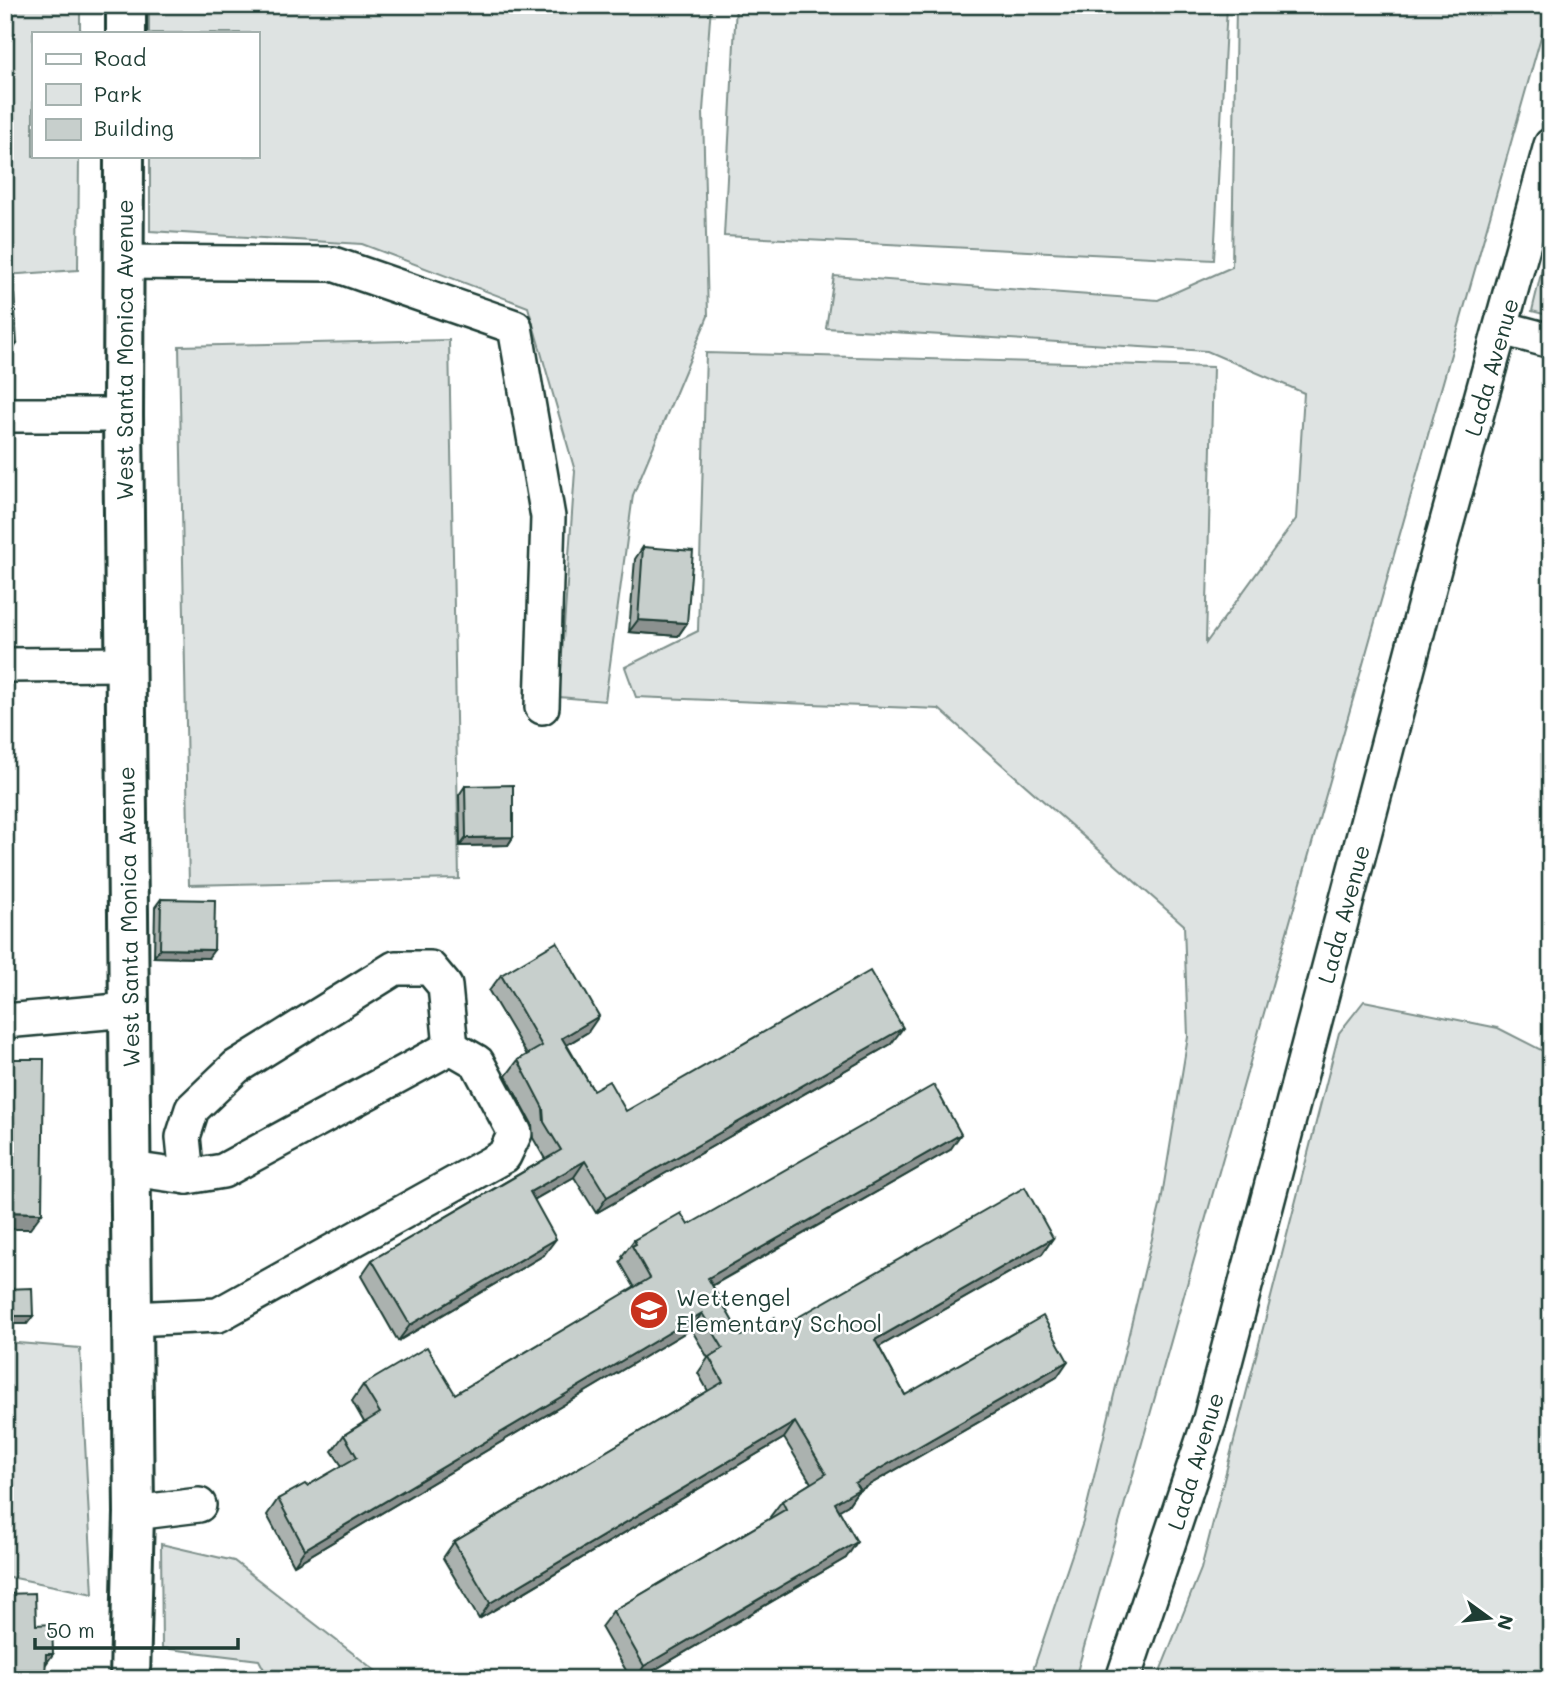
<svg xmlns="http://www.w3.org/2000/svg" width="1556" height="1684" font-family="Mali,sans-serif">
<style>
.green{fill:#dee3e2;stroke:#7e908b;stroke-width:2}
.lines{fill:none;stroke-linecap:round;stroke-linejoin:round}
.minor-casing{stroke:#1f3d34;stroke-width:38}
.major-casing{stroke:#1f3d34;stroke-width:44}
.minor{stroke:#fff;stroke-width:33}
.major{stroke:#fff;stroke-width:38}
.wall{fill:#abb2af;stroke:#1f3d34;stroke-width:2}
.shaded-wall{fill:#8b918f;stroke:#1f3d34;stroke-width:2}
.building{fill:#c7cfcc;stroke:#1f3d34;stroke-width:2}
.labels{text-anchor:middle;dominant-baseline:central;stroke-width:5;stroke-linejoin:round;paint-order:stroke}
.street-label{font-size:23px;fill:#1f3d34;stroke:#fff}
.poi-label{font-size:23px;fill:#1f3d34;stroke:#fff;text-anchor:start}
</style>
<rect width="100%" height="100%" fill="#fff"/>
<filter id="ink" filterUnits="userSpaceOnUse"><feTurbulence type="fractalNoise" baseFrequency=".0143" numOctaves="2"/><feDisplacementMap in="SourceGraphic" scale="14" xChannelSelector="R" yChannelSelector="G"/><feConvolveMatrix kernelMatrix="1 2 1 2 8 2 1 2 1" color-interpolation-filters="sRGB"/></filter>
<g filter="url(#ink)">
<g class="green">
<path d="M5,5H80V33H33V156H79L78,270L5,275Z"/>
<path d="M149,5H711L703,111L708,316L633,495L605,701L559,697L575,471L528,307L362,244L150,231V156H257V33H149Z"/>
<path d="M736,5H1227L1214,260L724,236Z"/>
<path d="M1236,5H1550L1075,1679H1030L1083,1522L1161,1202L1188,1037L1184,925L939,709L636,697L625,667L698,631L706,353L1213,367L1206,643L1296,519L1304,393L1207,351L826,328L834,276L1158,300L1232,267Z"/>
<path d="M1551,232V316L1532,311Z"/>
<path d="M449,340L459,879L189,885L179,346Z"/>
<path d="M1364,1001L1498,1028L1551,1055V1679H1157L1201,1569L1339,1033Z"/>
<path d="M5,1342L80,1348L93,1594L5,1576Z"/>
<path d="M161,1544L234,1561L386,1679H269L259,1660L162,1648Z"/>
</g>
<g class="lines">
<g class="minor-casing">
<g id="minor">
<path d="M122,262L333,264L515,327L548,517L542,707"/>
<path d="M1502,328L1551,341"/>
<path d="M5,415H123"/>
<path d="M5,665L125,664"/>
<path d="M5,1021L129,1010"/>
<path d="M131,1169L187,1177L223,1171L451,1047L477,1062L515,1133L504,1156L218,1315L132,1319"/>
<path d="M187,1177L183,1137L192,1109L236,1067L395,968H430L445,986L451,1047"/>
<path d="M134,1513L199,1505"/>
<path d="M1123,1679L1210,1419L1435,565L1551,145"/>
</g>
</g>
<g class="major-casing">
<g id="major">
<path d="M126,5V33"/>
<path d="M124,156L123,415L134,1513L130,1679"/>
</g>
</g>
<use href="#minor" class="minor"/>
<use href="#major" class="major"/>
</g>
<g class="wall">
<path d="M643,547L687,623L678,636L629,632L635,559Z"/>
<path d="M465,786L513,837L508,845L460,846L459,795Z"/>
<path d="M161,899L208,958L154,957L155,907Z"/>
<path d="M501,975L588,1032L567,1045L593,1090L626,1111L891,1044L596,1213L574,1177L534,1200L544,1255L398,1341L361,1276L372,1260L545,1159L533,1138L532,1124L506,1076L518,1060L527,1055L489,991Z"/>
<path d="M950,1150L712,1286L741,1336L781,1327L1053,1238L1042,1254L879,1347L905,1395L1057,1377L857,1492L848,1505L839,1510L846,1558L639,1679H631L601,1627L613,1611L771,1518L770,1517L782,1501L811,1483L784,1438L479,1619L443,1558L454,1542L708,1391L698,1373L708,1358L691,1329L294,1565L267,1515L278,1499L307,1486L342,1466L332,1451L344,1435L364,1422L352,1401L363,1385L455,1394L635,1288L620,1262L623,1258L622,1256L634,1240Z"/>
</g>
<g class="shaded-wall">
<path d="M17,344L8,356H5V345Z"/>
<path d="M638,620L687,623L678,636L629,632Z"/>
<path d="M513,837L508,845L460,846L466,838Z"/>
<path d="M160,949L214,950L208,958L154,957Z"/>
<path d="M599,1016L588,1032L551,1054L562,1038Z"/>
<path d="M903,1028L891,1044L596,1213L607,1197Z"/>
<path d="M961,1134L950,1150L697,1294L708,1278Z"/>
<path d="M585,1161L574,1177L519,1208L530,1192Z"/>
<path d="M5,1212L42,1213L30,1229H5Z"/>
<path d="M1053,1238L1042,1254L863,1356L875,1340Z"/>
<path d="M556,1239L544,1255L398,1341L410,1325Z"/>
<path d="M702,1313L691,1329L294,1565L305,1549Z"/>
<path d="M5,1316H33L27,1324H5Z"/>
<path d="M1068,1361L1057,1377L857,1492L848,1505L824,1519L835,1503L855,1483Z"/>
<path d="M795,1422L784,1438L479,1619L490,1603Z"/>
<path d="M857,1542L846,1558L639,1679H636L644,1666Z"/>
<path d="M46,1654H53L44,1667Z"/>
</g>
<g class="building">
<path d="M5,295H14L17,344L5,345Z"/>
<path d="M643,547L693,551L687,623L638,620Z"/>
<path d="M513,785V837L466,838L465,786Z"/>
<path d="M161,899L215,900L214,950L160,949Z"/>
<path d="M557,942L599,1016L562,1038L593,1090L609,1081L626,1111L870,971L903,1028L607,1197L585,1161L530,1192L556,1239L410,1325L372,1260L561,1150L544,1122L543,1108L518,1060L542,1046L501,975Z"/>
<path d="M5,1059H44L42,1213L5,1212Z"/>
<path d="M934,1085L961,1134L708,1278L741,1336L775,1317L781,1327L1025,1187L1053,1238L875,1340L905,1395L1043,1316L1068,1361L855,1483L859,1489L835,1503L857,1542L644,1666L613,1611L786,1509L782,1501L826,1474L795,1422L490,1603L454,1542L723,1382L709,1357L723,1348L702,1313L305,1549L278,1499L305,1484L307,1486L357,1457L344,1435L380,1413L363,1385L427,1347L455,1394L650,1278L632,1246L636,1244L634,1240L681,1213L688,1225Z"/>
<path d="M32,1288L33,1316H5V1289Z"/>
<path d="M35,1593L36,1625L52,1624L53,1654H46L45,1679H5V1594Z"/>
</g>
</g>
<defs>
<g id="school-disc" transform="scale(2.0125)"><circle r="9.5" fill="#c8321e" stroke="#fff"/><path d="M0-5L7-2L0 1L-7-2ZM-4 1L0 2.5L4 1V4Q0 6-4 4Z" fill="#fff"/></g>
</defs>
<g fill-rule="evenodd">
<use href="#school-disc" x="649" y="1310"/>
</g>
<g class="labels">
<g class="street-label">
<text transform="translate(124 350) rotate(-90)">West Santa Monica Avenue</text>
<text transform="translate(1491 367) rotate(-74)">Lada Avenue</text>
<text transform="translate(1343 914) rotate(-75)">Lada Avenue</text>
<text transform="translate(128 917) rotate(-91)">West Santa Monica Avenue</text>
<text transform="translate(1195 1461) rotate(-73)">Lada Avenue</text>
</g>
<g class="poi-label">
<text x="676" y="1297">Wettengel<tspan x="676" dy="26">Elementary School</tspan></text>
</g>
</g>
<rect width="1556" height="1684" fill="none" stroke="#fff" stroke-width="28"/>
<rect x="14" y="14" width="1528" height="1656" fill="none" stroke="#1f3d34" stroke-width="2.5" filter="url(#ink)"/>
<rect x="32" y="32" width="228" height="126" fill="#ffffff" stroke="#a5b1ae" stroke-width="2"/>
<rect x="46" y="54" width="35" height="10" fill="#ffffff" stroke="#a5b1ae" stroke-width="2"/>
<text x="94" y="66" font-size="21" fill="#1f3d34">Road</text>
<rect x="46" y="84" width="35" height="21" fill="#dee3e2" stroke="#a5b1ae" stroke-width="2"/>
<text x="94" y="102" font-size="21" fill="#1f3d34">Park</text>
<rect x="46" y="119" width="35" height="21" fill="#c7cfcc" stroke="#a5b1ae" stroke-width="2"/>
<text x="94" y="136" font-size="21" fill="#1f3d34">Building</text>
<g transform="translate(1489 1618) rotate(105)" stroke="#ffffff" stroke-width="5" paint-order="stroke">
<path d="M0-5L12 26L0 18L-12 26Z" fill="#1f3d34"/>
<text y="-10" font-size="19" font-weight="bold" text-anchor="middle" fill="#1f3d34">N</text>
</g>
<path d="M35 1638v10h203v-10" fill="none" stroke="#1f3d34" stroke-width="3.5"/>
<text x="46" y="1638" font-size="21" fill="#1f3d34" stroke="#ffffff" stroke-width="5" paint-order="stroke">50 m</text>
</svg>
